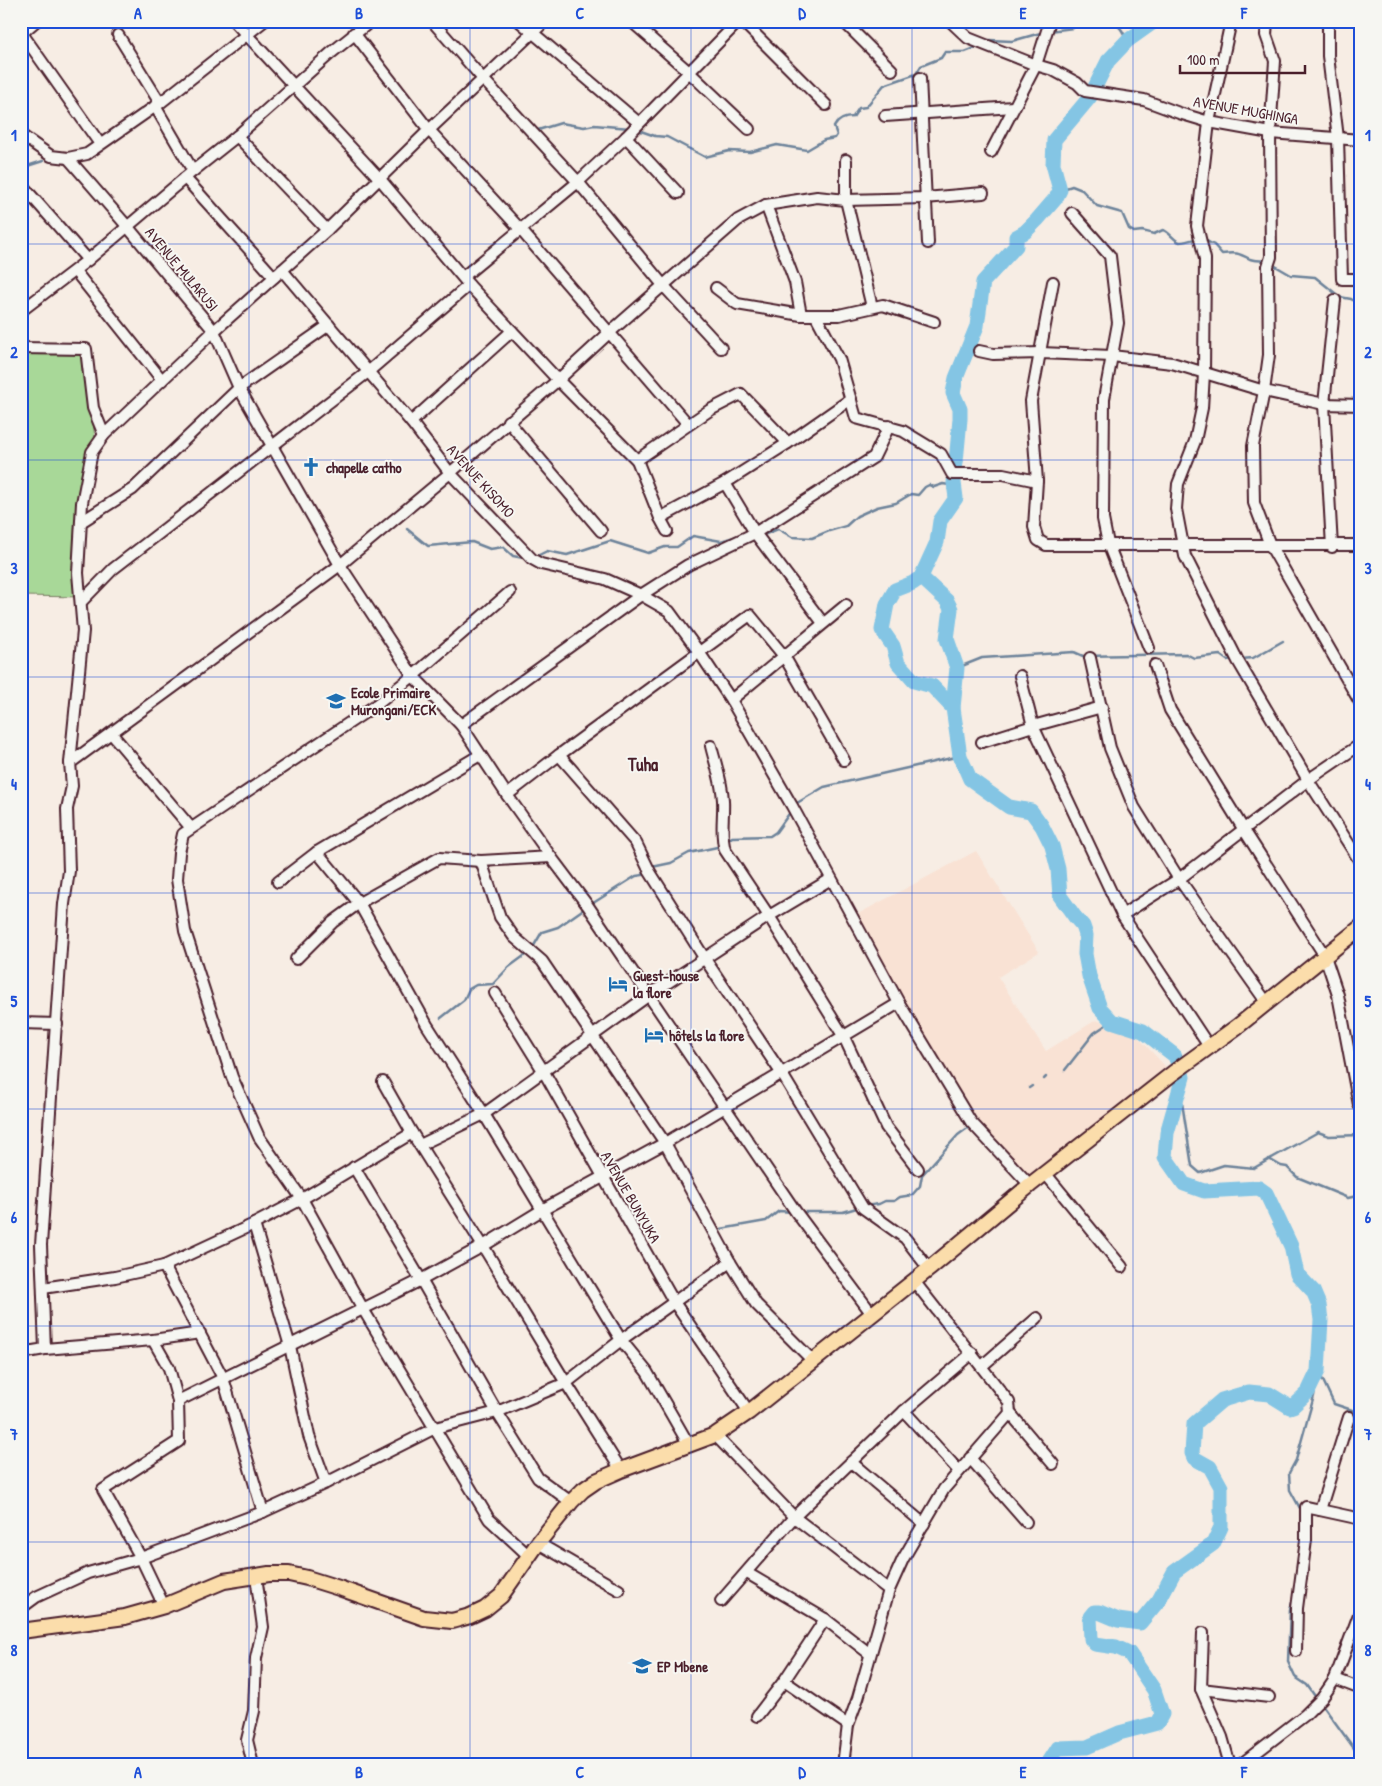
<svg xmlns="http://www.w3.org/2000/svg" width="1382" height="1786" font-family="'Patrick Hand',sans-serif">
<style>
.built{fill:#f9e2d4}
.green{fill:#a8d898;stroke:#797c62}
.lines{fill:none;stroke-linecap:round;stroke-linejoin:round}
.stream{stroke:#6d839a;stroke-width:2.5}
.river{stroke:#84c5e4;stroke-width:15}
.minor-casing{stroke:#4a1f2b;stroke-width:14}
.highway-casing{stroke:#4a1f2b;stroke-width:18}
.minor{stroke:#f6f6f2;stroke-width:10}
.highway{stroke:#fbddab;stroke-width:14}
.grid{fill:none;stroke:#1d4ed8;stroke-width:1;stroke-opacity:0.55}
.labels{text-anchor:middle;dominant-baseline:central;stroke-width:4;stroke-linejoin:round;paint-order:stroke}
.street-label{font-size:15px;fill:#4a1f2b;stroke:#f6f6f2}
.poi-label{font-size:15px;font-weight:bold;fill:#4a1f2b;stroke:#f6f6f2;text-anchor:start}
.quarter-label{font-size:18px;font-weight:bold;fill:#4a1f2b;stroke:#f6f6f2}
.neatline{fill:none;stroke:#1d4ed8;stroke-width:2}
.grid-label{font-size:16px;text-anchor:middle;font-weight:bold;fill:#1d4ed8}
</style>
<rect width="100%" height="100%" fill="#f7ede4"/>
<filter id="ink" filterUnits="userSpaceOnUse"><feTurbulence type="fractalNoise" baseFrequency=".02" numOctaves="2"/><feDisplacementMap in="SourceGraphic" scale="10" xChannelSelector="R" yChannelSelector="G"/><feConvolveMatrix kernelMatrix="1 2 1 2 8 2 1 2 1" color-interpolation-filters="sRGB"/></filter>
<g filter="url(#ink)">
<path class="built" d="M976,851L1039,952L998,977L1046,1051L1096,1020L1135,1034L1167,1068L1098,1124L1029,1176L1004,1152L978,1120L954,1085L902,1003L854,916Z"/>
<path class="green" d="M21,352L84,355L95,438C70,469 80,558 82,597L21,596Z"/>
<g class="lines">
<g class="stream">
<path d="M1108,21C1120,24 1123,31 1127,41"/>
<path d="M1050,31L1073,28L1082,21"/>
<path d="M987,42L989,40L1012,41L1044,32"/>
<path d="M538,130L561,123L584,127L594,125L630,128"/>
<path d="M638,130L655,136L667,137L705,157L729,151L750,152L777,145L807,150L824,140L835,138L837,135L834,127C838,119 845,117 853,117L859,108L866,107L884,85L916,74L921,66L941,58L945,52H965L980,46"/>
<path d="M21,168L43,161"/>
<path d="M1060,190L1072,186L1082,190L1097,206L1122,213L1129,229L1134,232L1142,231L1154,234L1163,230C1170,232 1174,241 1180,242C1186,242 1192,239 1197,239"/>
<path d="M1203,239L1214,245L1222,254C1236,252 1238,253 1250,259C1255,261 1262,260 1267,261"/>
<path d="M1272,264L1291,275L1315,277L1340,297L1351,299L1361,305"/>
<path d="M407,529L428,546L472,542L490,549L503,547L513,556L528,559"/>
<path d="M761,536L778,529L792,537L812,538L829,531L846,526L857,516L877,507L896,503L911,494L918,495L925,487L929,485L934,487L943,484L949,485L954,483"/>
<path d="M535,557L547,551L567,555L610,541L648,553L665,547H677L693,536L721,541L737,536"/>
<path d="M1241,659L1253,658L1283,641"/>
<path d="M957,668L982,658L1074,652L1083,656L1186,654L1194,658L1220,655L1227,660L1233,659"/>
<path d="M795,807L797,803L824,787L960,756"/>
<path d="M726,842L732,837L770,836L776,832L791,811"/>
<path d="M652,867L671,863L689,853L722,846"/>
<path d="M590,905L636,876L643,875L645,870"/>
<path d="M532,949L542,932L558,927L585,908"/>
<path d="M441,1018L464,1000L469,989L476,985L493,984L509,967L528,953"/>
<path d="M1065,1070L1094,1033L1112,1021"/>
<path d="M1044,1079L1046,1077"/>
<path d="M1029,1088L1032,1086"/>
<path d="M1180,1090L1192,1166L1200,1173L1224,1165L1254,1168L1318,1132L1329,1136L1361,1135"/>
<path d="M1269,1159L1281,1166L1287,1167L1297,1177L1348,1198L1361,1195"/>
<path d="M865,1206L879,1204L885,1201H894L900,1197L912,1195L920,1186L922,1175L958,1135L969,1127"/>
<path d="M801,1212H843L860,1207"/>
<path d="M721,1229L766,1221L779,1211L793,1212"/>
<path d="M1319,1372L1334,1404L1361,1413"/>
<path d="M1302,1512L1290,1490L1289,1473L1296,1460L1314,1396L1318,1371"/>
<path d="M1293,1599L1290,1609L1288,1662L1295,1677L1307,1685L1317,1699"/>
<path d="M1321,1703L1361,1758"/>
</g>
<g class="river">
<path d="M921,577L947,601L951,609L947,639L957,668L953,708"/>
<path d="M1049,1765V1762L1058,1748L1087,1747L1119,1733L1157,1723L1162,1714L1154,1690L1129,1653L1116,1647L1095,1644L1091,1639L1090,1617L1094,1612H1099L1118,1620L1140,1623L1159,1600L1174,1572L1213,1544L1221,1527V1487L1210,1467L1194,1458L1192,1453L1194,1424L1222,1400L1249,1392L1269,1394L1290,1407L1293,1406L1308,1392L1318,1371L1321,1320L1319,1305L1313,1291L1297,1274L1291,1246L1266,1193L1259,1188L1204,1191L1184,1184L1165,1157L1167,1133L1183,1077L1181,1069L1174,1055L1143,1031L1112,1021L1100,1008L1089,976L1085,954L1086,935L1083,926L1075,917L1060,896L1058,869L1052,846L1042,826L1031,811L1009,807L970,779L960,756L953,708L932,686L914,681L898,663L893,646L882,630L887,604L895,590L913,583L921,577L937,542L940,521L956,498L954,483L960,419V409L953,393L956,378L977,326L983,282L1016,246V237L1025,232L1037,220L1056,198L1060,190L1053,164L1054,140L1090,97L1108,61L1127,41L1155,21"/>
</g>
<g class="minor-casing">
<g id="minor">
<path d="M234,21L380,179L469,285L558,380L637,460L660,518L667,531"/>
<path d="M432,21L483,79L578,182L663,285L721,348"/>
<path d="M519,21L639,123"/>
<path d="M631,21L689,72L749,129"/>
<path d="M742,21L826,105"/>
<path d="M843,21L892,70"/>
<path d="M950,21L968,38L1036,65L1053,70L1077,83L1085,91L1144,100L1179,113L1209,122L1270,133L1361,140"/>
<path d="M1231,21L1209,122L1197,226L1205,259L1204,373L1202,408L1195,441L1178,484L1176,509L1185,556L1238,661L1308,780L1361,863"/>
<path d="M1267,21L1266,35L1275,61L1270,133L1271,257L1268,266L1269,355L1264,391L1253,446L1254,503L1270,545L1361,704"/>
<path d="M1328,21V56L1338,138L1342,279H1361"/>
<path d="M21,32L100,144"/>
<path d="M22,33L36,21"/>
<path d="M354,33L429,130L520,229L688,424"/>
<path d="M118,35L160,103"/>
<path d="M920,78L928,243"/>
<path d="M155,106L193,171"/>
<path d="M885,116L1013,107"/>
<path d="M21,135L51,156L68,158L87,154L160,103L264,21"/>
<path d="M237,136L327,230"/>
<path d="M626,137L678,193"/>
<path d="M991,152L1036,65L1050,21"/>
<path d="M68,158L127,226L214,331L239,388L340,565L413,676L461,725L507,795L551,857L588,906L796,1212L872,1314"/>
<path d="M846,160V200L872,307"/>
<path d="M185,178L274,277"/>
<path d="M21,184L88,260"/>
<path d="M766,205L795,282L801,315"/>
<path d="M1072,213L1110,256L1118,323L1104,399L1103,519L1108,544L1149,648"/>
<path d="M282,270L411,422L450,473L532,559L541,564L605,579L641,595L669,611L699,652L731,700L792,806L899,1003L971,1122L1030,1185"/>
<path d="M75,271L162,380"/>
<path d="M463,277L578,182L626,137L739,21"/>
<path d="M1053,282L1031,401L1037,481L1034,527L1038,540L1046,545H1361"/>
<path d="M716,288L737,304L801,315H839L883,305L934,322"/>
<path d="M21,311L88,260L193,171L237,136L331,53L371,21"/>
<path d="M816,316L839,359L856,418L903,431L941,454L952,474H1003L1037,481"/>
<path d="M21,348L86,349L93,408L104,435"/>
<path d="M979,351L993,354L1041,353L1112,356L1172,363L1264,391L1324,404L1361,405"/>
<path d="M508,421L601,531"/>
<path d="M411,422L512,331"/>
<path d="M637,460L710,410L741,394L788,443"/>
<path d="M725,483L755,533L823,623"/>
<path d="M660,518L725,483L788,443L851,399"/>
<path d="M81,522L133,489L239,388L329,325"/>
<path d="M1332,547L1324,404L1335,300"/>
<path d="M510,592L413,676L376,705L183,834L179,853L177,879L185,931L232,1077L259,1137L302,1199L363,1309L489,1519L530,1557"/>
<path d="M82,601L113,569L368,372L469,285"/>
<path d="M1090,658L1110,748L1134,807L1179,879L1267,1003"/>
<path d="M1155,665L1170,710L1244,830L1325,956L1338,995L1359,1105"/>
<path d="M1020,676L1033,726L1122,915L1210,1048"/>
<path d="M731,700L846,605"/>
<path d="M461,725L641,595L688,565L755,533L874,457L889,426"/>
<path d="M111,733L191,828"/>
<path d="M982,742L1033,726L1102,707"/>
<path d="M711,746C715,763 722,781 723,800C724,817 720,834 725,850L769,916L844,1037L886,1127L918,1169"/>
<path d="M559,755L636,843L650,872L705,959L782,1074L863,1208L905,1238L929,1269"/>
<path d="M70,763L340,565L450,473L558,380L610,332L738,220L766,205L817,197L846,200L925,198L983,193"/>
<path d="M507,795L559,755L750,615L784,656L844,760"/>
<path d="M317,852L359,903L427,1025L484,1114L621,1340L647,1372L689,1445"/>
<path d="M481,861L500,917L514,937L542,961L665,1143L730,1262L756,1304L813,1361"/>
<path d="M278,882L317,852L480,755"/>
<path d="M1122,915L1179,879L1308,780L1361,744"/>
<path d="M296,959L333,922L359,903L439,858L481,861L551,857"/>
<path d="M495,993L544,1072L674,1302L749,1412"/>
<path d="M21,1023L57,1024"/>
<path d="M383,1082L412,1133L483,1246L566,1383L621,1470"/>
<path d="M420,1145L484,1114L649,995L769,916L831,879"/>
<path d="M354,1167L421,1280L497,1412L538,1478L571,1502"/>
<path d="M1045,1173L1122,1267"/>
<path d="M254,1224L290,1346L309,1436L326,1483"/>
<path d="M164,1266L223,1378L263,1512"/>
<path d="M43,1288L115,1277L164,1266L254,1224L302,1199L412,1133"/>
<path d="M153,1340L169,1368L178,1401L179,1441L103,1490L141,1558L164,1606"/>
<path d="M45,1349L153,1340L200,1333"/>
<path d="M21,1353L45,1349L41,1245L64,904L69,871L67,809L72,786L70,763L83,631L78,573L82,503L92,452L104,435L162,380L214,331L327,230L429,130L545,21"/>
<path d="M982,1366L1037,1318"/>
<path d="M178,1401L421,1280L483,1246L542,1210L665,1143L899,1003"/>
<path d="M904,1411L959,1471"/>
<path d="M1010,1413L1053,1464"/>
<path d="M715,1435L794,1517L889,1590L858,1698L848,1725L843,1765"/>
<path d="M970,1458L1026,1522"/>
<path d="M851,1462L924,1524"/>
<path d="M1320,1510L1349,1417"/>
<path d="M538,1543L619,1590"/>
<path d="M747,1573L825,1619L870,1654"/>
<path d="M889,1590L903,1559L944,1489L1010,1413L1009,1402L914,1281"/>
<path d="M721,1601L794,1517L904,1411L972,1353"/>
<path d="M21,1608L36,1597L88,1573L141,1558L263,1512L326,1483L435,1428L497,1412L566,1383L621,1340L730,1262"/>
<path d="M1203,1633L1201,1689L1222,1737L1230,1765"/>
<path d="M1296,1651L1297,1608L1306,1540V1507L1361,1519"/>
<path d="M1335,1679L1361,1689"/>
<path d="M784,1681L848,1725"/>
<path d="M1201,1689L1269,1697"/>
<path d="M757,1716L784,1681L825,1619"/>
<path d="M253,1765L247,1740L254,1711L256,1658L263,1627L256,1576"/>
<path d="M1240,1765L1305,1715L1322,1698L1335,1679L1361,1609"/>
<path d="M1359,1765L1361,1763"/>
</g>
</g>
<g class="highway-casing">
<path id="highway" d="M21,1631L125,1617L164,1606L224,1581L269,1574H289L307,1578L339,1588L424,1618L452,1621L470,1616L485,1609L501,1596L538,1543L571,1502L583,1490L596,1481L621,1470L715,1435L749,1412L929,1269L1030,1185L1173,1073L1238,1026L1361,927"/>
</g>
<use href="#minor" class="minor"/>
<use href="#highway" class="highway"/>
</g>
</g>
<path class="grid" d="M249,21V1765M470,21V1765M691,21V1765M912,21V1765M1133,21V1765M21,244H1361M21,460H1361M21,677H1361M21,893H1361M21,1109H1361M21,1326H1361M21,1542H1361"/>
<defs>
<g id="church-bare" transform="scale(1.5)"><path d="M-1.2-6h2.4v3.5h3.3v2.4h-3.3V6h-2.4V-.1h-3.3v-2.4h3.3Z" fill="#1f6fb2" stroke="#f6f6f2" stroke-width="2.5" paint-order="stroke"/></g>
<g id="school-bare" transform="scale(1.5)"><path d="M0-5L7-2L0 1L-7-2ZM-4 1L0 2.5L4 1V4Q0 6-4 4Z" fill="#1f6fb2" stroke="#f6f6f2" stroke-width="2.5" paint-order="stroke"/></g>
<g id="hotel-bare" transform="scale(1.5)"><path d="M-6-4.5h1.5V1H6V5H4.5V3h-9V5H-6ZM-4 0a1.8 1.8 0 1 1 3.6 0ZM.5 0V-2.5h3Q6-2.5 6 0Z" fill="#1f6fb2" stroke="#f6f6f2" stroke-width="2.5" paint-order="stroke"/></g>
</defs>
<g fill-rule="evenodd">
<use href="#church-bare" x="311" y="467"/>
<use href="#school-bare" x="336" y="701"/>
<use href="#hotel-bare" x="618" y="984"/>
<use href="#hotel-bare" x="654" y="1035"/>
<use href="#school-bare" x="642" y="1666"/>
</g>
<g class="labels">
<g class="street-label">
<text transform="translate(1246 110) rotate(10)">AVENUE MUGHINGA</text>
<text transform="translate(182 269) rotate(50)">AVENUE MULARUSI</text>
<text transform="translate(481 481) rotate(48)">AVENUE KISOMO</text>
<text transform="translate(631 1197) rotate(60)">AVENUE BUNYUKA</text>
</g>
<g class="poi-label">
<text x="326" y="467">chapelle catho</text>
<text x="351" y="692">Ecole Primaire<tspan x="351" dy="17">Murongani/ECK</tspan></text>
<text x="633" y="975">Guest-house<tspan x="633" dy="17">la flore</tspan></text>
<text x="669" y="1035">hôtels la flore</text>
<text x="657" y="1666">EP Mbene</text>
</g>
<g class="quarter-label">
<text x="643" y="764">Tuha</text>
</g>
</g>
<rect width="1382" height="1786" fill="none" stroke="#f6f6f2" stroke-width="55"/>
<path d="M1180 65v8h125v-8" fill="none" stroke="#4a1f2b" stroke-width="2.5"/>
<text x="1187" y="65" font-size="15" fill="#4a1f2b" stroke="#f6f6f2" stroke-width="4" paint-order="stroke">100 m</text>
<rect x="28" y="28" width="1326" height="1730" class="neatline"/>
<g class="grid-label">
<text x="138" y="19">A</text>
<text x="359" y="19">B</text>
<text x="580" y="19">C</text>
<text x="802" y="19">D</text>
<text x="1023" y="19">E</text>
<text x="1244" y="19">F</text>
<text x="14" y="141">1</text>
<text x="1368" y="141">1</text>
<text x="14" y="358">2</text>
<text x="1368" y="358">2</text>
<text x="14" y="574">3</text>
<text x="1368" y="574">3</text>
<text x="14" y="790">4</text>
<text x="1368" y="790">4</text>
<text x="14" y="1007">5</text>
<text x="1368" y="1007">5</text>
<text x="14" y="1223">6</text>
<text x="1368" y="1223">6</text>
<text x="14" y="1440">7</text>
<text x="1368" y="1440">7</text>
<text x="14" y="1656">8</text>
<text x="1368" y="1656">8</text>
<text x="138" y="1778">A</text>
<text x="359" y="1778">B</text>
<text x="580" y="1778">C</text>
<text x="802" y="1778">D</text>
<text x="1023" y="1778">E</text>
<text x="1244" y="1778">F</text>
</g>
</svg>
